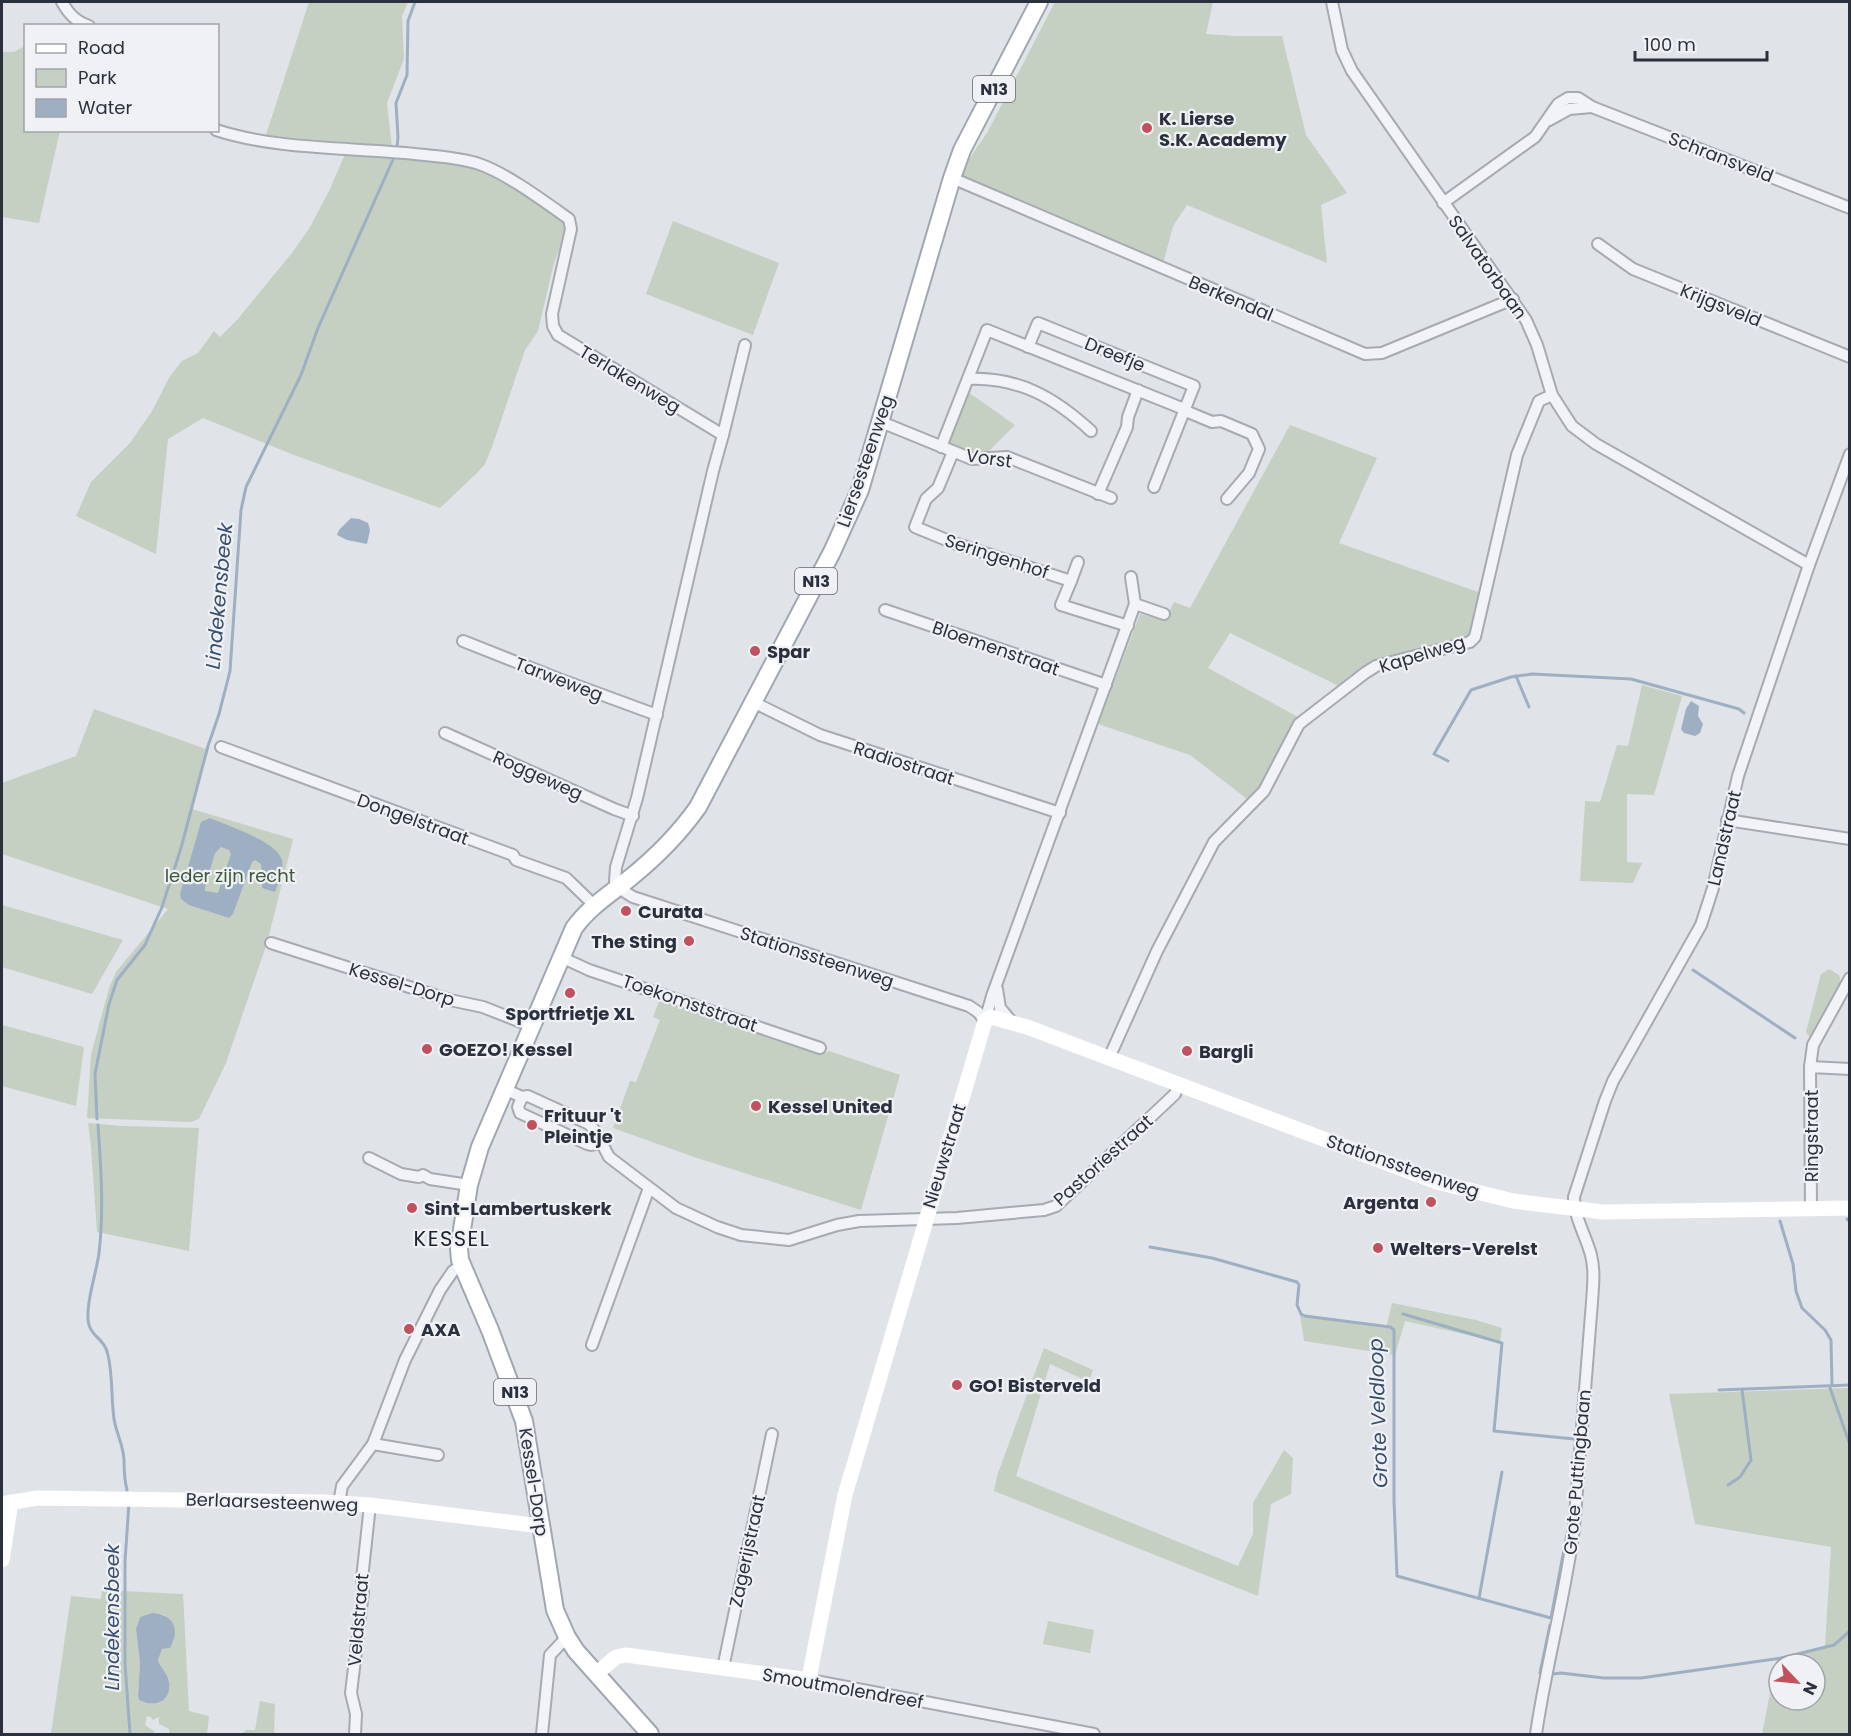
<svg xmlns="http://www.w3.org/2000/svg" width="1851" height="1736" font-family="Poppins,sans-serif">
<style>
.green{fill:#c5d0c2;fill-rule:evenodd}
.water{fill:#9eafc4;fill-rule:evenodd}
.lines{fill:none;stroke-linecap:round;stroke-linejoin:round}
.stream{stroke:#9eafc4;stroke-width:3}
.street-casing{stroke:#a6aab1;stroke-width:14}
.primary-casing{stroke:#a0a7b2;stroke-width:20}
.street{stroke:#f2f3f6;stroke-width:10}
.secondary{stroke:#fff;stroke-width:15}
.primary{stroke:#fff;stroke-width:16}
.poi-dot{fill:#c0515e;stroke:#eff1f5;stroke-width:2}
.labels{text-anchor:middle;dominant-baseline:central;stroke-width:4.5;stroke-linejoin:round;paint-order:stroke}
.shield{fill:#eff1f5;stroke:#656a74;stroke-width:1.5}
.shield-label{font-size:16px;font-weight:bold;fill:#2a303d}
.poi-label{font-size:18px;font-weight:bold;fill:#2a303d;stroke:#eff1f5;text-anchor:start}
.street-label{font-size:18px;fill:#2a303d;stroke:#eff1f5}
.park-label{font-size:18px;fill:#3e5739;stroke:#eff1f5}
.water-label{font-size:20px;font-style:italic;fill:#384e6d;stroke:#eff1f5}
.quarter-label{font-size:21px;letter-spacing:1.5px;fill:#1c222e;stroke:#eff1f5}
</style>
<rect width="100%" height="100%" fill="#e0e3e7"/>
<g class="green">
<path d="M309,2H408L402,16L404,59L387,103L392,148L265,138Z"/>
<path d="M1055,2H1213L1206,34L1235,36H1282L1306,135L1347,193L1321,205L1327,263L1187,205L1173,226L1163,264L962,177L969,159L987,133Z"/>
<path d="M25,46L26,130L60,131L39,223L2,217V52H14Z"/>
<path d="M346,152L386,155L480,168L498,178L564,222L566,231L554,263L538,331L525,350L492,447L485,464L477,473L440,508L294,455L203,418L168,439L156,554L76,516L91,482L130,443L152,411L170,376L182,361L198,353L214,331L220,337L237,320L291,254L309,229L329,191Z"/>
<path d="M673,221L779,263L753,335L646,294Z"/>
<path d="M968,392L1015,425L987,453C975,454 957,451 949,441Z"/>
<path d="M1290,425L1377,458L1339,543L1481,593L1473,627L1468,636L1385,658L1367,665L1341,687L1230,633L1208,668L1300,718L1284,739L1266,780L1251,802L1190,755L1098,724L1140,614L1165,620L1174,602L1190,608Z"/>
<path d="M1642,685L1682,696L1654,795L1627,794V862L1642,863L1633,883L1580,881L1585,801L1600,802L1617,745L1628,746Z"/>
<path d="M94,709L206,749L192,809L293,839L267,943L226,1063L199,1119L190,1122L87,1118L91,1055L109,988L116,972L168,909L2,854V783L76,756Z"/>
<path d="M2,905L123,940L92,994L2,967Z"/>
<path d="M1829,969L1839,975L1841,984L1811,1039L1806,1032L1821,974Z"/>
<path d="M661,996L825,1053L829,1051L900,1075L861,1210L697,1158L613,1128L630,1081L636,1082L660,1020L653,1017Z"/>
<path d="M2,1025L84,1047L76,1106L2,1086Z"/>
<path d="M88,1123L123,1126L199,1128L189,1251L97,1232L91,1146Z"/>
<path d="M1392,1303L1476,1320L1502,1328L1500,1342L1405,1321L1395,1355L1304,1341L1300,1315L1386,1328Z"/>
<path d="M1044,1348L1093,1370L1089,1382L1050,1364L1016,1476L1238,1566L1253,1534V1503L1284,1450L1293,1458L1291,1494L1271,1504L1258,1596L994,1491L997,1476Z"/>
<path d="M1849,1388V1734H1762L1777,1658L1825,1647L1831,1547L1695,1524L1669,1394ZM1779,1664H1815V1700H1779Z"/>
<path d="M102,1590L183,1594L189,1711L209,1716L207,1734H169V1729L159,1724V1717L153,1720L151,1717L147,1716L145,1725L154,1731L155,1734H51L71,1596L101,1599ZM152,1613L165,1615L174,1640L170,1648L162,1649L158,1660L169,1681L161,1702L150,1704L139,1700L138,1696L140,1663L136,1629L140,1617Z"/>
<path d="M1048,1621L1094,1630L1090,1653L1043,1644Z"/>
<path d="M260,1701L275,1704L274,1734H242L246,1730H255Z"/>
</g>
<g class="water">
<path d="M351,518L359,519L368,523L370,530L367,544L347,540L337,535L339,530Z"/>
<path d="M1691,701L1699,706L1698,716L1703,724L1700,733L1695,736L1684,733L1681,729L1686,709Z"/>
<path d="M210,818C228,826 276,841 282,860C284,869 278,884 275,892L262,888L261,864L255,860L252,862L233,914L229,918L189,905L181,899L180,894L201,822ZM221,847L229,850L231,854L218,893L205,891V887L215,853Z"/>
<path d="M152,1613C173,1614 181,1629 170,1648L162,1649L158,1660C160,1666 165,1671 168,1678C174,1698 158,1710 139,1700L138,1696L140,1663L136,1629L140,1617Z"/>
</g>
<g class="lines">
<g class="stream">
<path d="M397,147L398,137L396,103L407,75L408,21L415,2"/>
<path d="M1516,676L1529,707"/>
<path d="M1448,761L1434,754L1471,690L1511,677L1532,674L1631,679L1739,709L1744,713"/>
<path d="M1693,970L1795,1038"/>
<path d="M97,1119L95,1074L109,1004L117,980L145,945L162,907L181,848L208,746L219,714L230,671L241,510L246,487L301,375L318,328L395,155"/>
<path d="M98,1125C101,1167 104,1211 99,1253C97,1271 84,1308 89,1325C92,1337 105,1339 108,1355C113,1376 111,1398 114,1419C116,1432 123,1445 124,1459C124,1470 124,1479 127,1490"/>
<path d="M1847,1219L1850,1222"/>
<path d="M1780,1221L1793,1264L1796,1291L1802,1308L1825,1330L1831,1340L1832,1385"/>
<path d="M1150,1247L1212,1258L1297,1282L1299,1285L1297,1305L1301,1314L1305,1316L1390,1327L1394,1330V1501L1397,1576L1551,1618L1567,1534"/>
<path d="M1403,1314L1502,1343L1494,1431L1574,1439"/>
<path d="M1830,1388L1850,1445"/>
<path d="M1719,1390L1850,1385"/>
<path d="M1728,1485L1740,1477L1751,1460L1742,1390"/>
<path d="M129,1503L125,1561V1663L130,1734"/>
<path d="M1569,1527L1570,1516"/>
<path d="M1479,1598L1502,1472"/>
<path d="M1540,1673L1550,1625"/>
<path d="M1553,1674L1561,1673L1604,1678H1641L1781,1658L1834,1645L1850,1631"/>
</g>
<g class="street-casing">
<g id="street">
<path d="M62,2C69,14 75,21 89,26"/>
<path d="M1332,2L1342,50L1352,71L1526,320L1537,345L1552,395L1572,426L1596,444L1809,565"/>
<path d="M1549,120L1569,109L1592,107"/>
<path d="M216,130C280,151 359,147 425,155C443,157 462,158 479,164C506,173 545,202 569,219L571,229L552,314L553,326L558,335L723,435L713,471L637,798L616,867L615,881L625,892L633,897L969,1006L978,1012L985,1021"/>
<path d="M952,178L1365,354L1382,353L1513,299"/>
<path d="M1443,203L1535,137L1558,104L1568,98H1578L1592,107L1850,208"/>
<path d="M1598,244L1633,269L1850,357"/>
<path d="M1028,347L1038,323L1194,386L1154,487"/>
<path d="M968,379C1019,377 1054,397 1091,431"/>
<path d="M881,422L972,459L1007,457L1111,498"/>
<path d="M723,435L745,345"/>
<path d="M941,447L987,330L1184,409L1188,412L1212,422L1221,421L1252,434L1259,449L1249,473L1227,499"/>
<path d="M953,452L938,488L926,499L915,527L954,543L1071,581L1061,605L1128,626"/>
<path d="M1098,494L1127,427L1128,417L1138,390"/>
<path d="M1071,581L1078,562"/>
<path d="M1135,604L1164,614"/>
<path d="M885,610L1106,685"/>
<path d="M463,641L559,679L657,715"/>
<path d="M753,702L820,735L1060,813"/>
<path d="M445,733L614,809L633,816"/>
<path d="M221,747L513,855L516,860L566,878L594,905"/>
<path d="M1727,820L1850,839"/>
<path d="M271,943L450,1000L483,1007L531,1026"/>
<path d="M561,957L589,970L820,1048"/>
<path d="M997,989L1000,1008L1012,1022"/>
<path d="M985,1021L992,996L1135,604L1131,577"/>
<path d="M1109,1058L1157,951L1214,842L1264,791L1299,724L1365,673L1376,666L1470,642L1475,637L1517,455L1539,401L1552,395"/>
<path d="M1810,1067L1813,1045L1850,978"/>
<path d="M504,1089L522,1097L528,1096L589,1124L596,1132L609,1157L676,1208L717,1227L741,1235L789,1240L837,1225L859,1221L957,1218L1044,1210L1056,1206L1175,1094L1178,1085"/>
<path d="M522,1097L518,1107L520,1113L587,1144L591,1145L601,1143"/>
<path d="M369,1158L401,1174L419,1177L423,1175L430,1179L469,1185"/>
<path d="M1811,1209L1810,1067L1850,1069"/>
<path d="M592,1345L649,1188"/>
<path d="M373,1444L438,1455"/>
<path d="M339,1503L342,1486L373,1444L405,1360L440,1290L453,1271L461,1266"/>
<path d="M723,1668L772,1434"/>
<path d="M810,1680L1094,1734"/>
<path d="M355,1734L356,1714L351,1693L363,1592L362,1579L370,1505"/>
<path d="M542,1734L550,1655L567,1637"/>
<path d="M1536,1734C1546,1665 1565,1597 1574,1528L1592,1302C1593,1286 1595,1271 1591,1255C1586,1236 1574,1217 1574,1197L1605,1101L1613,1081L1701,925L1713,888L1738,776L1809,565L1850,454"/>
</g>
</g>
<g class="primary-casing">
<path id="primary" d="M650,1734L576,1651L567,1637L555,1610L524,1421L490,1330L460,1260L459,1249L469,1185L480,1147L574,928C589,907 609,895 630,878C656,857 679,834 698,807L832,552L860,490L952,178L962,150L1039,2"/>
</g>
<use href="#street" class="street"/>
<g class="secondary">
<path d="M2,1504L37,1498L323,1502L370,1505L541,1526"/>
<path d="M2,1560L11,1502"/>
<path d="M596,1674L616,1657L626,1655L810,1680L811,1668L845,1495L985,1021L991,1017L1027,1027L1437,1182L1513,1201L1603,1212L1850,1208"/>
</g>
<use href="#primary" class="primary"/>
</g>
<g class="poi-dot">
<circle cx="1147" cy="128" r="6"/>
<circle cx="755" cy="651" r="6"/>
<circle cx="626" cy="911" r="6"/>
<circle cx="689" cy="941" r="6"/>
<circle cx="570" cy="993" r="6"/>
<circle cx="427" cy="1049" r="6"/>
<circle cx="1187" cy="1051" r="6"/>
<circle cx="756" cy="1106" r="6"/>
<circle cx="532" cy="1125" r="6"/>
<circle cx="1431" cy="1202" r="6"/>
<circle cx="412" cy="1208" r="6"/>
<circle cx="1378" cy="1248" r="6"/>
<circle cx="409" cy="1329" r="6"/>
<circle cx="957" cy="1385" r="6"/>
</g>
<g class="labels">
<g class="shield">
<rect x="973" y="76" width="42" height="26" rx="4.5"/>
<rect x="795" y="568" width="42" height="26" rx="4.5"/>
<rect x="494" y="1379" width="42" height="26" rx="4.5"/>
</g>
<g class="shield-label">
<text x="994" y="89">N13</text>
<text x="816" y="581">N13</text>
<text x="515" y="1392">N13</text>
</g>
<g class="poi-label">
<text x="1159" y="118">K. Lierse<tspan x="1159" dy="21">S.K. Academy</tspan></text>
<text x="767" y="651">Spar</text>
<text x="638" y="911">Curata</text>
<text x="677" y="941" text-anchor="end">The Sting</text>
<text x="570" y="1013" text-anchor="middle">Sportfrietje XL</text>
<text x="439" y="1049">GOEZO! Kessel</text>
<text x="1199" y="1051">Bargli</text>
<text x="768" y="1106">Kessel United</text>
<text x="544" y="1115">Frituur 't<tspan x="544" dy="21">Pleintje</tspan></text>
<text x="1419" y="1202" text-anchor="end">Argenta</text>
<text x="424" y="1208">Sint-Lambertuskerk</text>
<text x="1390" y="1248">Welters-Verelst</text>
<text x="421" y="1329">AXA</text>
<text x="969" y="1385">GO! Bisterveld</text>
</g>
<g class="street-label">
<text transform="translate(1721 157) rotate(21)">Schransveld</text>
<text transform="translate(1488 267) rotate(55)">Salvatorbaan</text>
<text transform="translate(1231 298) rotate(23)">Berkendal</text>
<text transform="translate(1721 305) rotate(22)">Krijgsveld</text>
<text transform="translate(1115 354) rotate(22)">Dreefje</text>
<text transform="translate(630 379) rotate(31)">Terlakenweg</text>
<text transform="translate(989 458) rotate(8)">Vorst</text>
<text transform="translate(865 461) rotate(-71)">Liersesteenweg</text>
<text transform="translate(997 556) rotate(18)">Seringenhof</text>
<text transform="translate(996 648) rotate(19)">Bloemenstraat</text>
<text transform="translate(1422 654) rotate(-17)">Kapelweg</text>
<text transform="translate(559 679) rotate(21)">Tarweweg</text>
<text transform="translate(904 763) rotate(18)">Radiostraat</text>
<text transform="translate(538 775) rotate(24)">Roggeweg</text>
<text transform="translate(413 819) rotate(20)">Dongelstraat</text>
<text transform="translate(1724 838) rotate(-77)">Landstraat</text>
<text transform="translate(817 957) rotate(18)">Stationssteenweg</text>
<text transform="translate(402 984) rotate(17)">Kessel-Dorp</text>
<text transform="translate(690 1003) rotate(19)">Toekomststraat</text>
<text transform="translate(1811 1136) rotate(-90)">Ringstraat</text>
<text transform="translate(944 1156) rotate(-73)">Nieuwstraat</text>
<text transform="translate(1103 1160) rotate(-42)">Pastoriestraat</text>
<text transform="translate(1403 1166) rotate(19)">Stationssteenweg</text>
<text transform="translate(1577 1472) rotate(-85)">Grote Puttingbaan</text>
<text transform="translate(534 1482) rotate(81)">Kessel-Dorp</text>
<text transform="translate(272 1502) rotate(2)">Berlaarsesteenweg</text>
<text transform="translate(747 1551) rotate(-78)">Zagerijstraat</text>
<text transform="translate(358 1620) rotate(-85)">Veldstraat</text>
<text transform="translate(843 1688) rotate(10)">Smoutmolendreef</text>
</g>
<g class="park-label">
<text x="230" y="875">Ieder zijn recht</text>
</g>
<g class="water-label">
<text transform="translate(219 596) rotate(-85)">Lindekensbeek</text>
<text transform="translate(1378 1413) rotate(-92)">Grote Veldloop</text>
<text transform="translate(112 1617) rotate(-90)">Lindekensbeek</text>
</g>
<g class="quarter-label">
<text x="452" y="1238">KESSEL</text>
</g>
</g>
<rect width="1851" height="1736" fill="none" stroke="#2a303d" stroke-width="6"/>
<rect x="24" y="24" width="195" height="108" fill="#eff1f5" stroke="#a0a4ab" stroke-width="1.5"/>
<rect x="36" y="44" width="30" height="9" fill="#ffffff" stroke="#a0a4ab" stroke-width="1.5"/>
<text x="78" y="54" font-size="18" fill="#2a303d">Road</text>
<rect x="36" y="69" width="30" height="18" fill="#c5d0c2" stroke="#a0a4ab" stroke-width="1.5"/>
<text x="78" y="84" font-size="18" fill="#2a303d">Park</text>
<rect x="36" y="99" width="30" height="18" fill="#9eafc4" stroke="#a0a4ab" stroke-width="1.5"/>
<text x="78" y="114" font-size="18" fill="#2a303d">Water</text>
<g transform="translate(1797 1682) rotate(116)"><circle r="28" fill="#eff1f5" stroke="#a0a4ab" stroke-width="1.5"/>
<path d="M0-4.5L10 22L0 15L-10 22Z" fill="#c0515e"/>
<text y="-9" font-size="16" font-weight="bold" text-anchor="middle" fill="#2a303d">N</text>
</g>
<path d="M1635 51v9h132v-9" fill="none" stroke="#2a303d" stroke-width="3"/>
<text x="1644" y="51" font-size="18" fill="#2a303d" stroke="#eff1f5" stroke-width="4.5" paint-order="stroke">100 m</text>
</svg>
